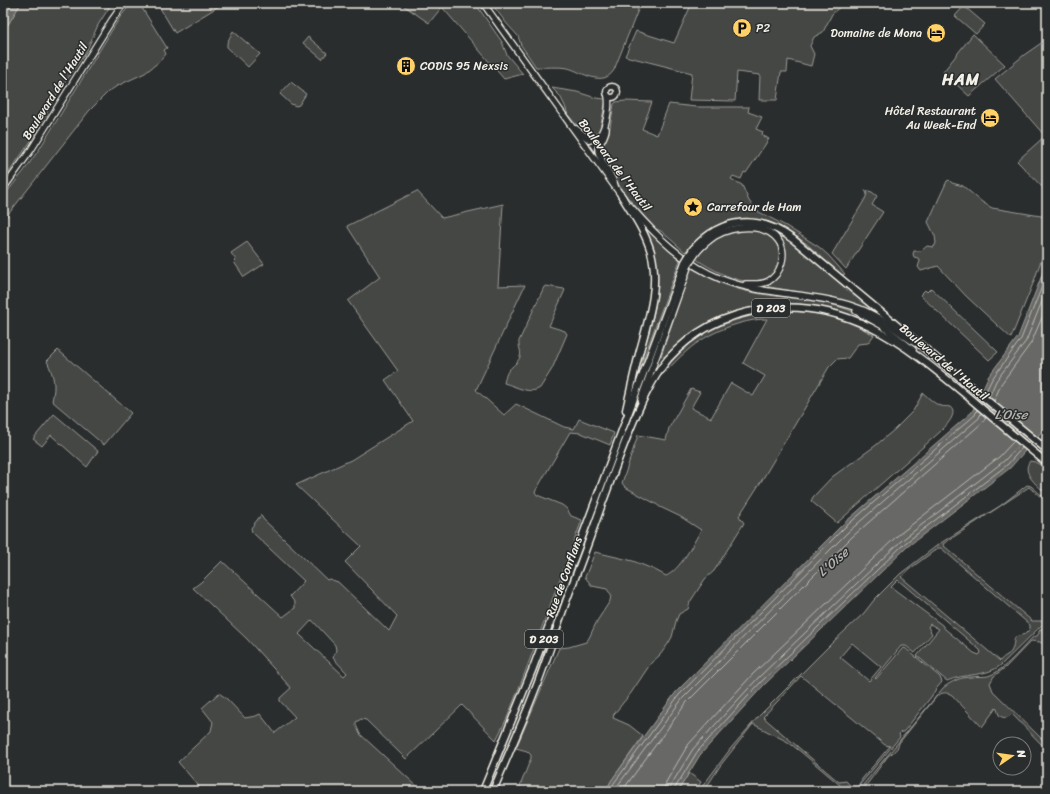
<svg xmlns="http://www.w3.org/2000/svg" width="1050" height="794" font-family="Sriracha,sans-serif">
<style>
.green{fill:#444645;stroke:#9c9c96;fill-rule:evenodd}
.water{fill:#676866;stroke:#9f9f9a}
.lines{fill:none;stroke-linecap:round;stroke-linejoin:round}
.shore{stroke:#bcbab4;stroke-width:1}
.tertiary-casing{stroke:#f4f1e8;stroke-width:8}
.secondary-casing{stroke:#f4f1e8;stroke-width:8}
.primary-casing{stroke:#f4f1e8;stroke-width:9}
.tertiary{stroke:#2a2d2e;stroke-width:5}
.secondary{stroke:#2a2d2e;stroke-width:5.5}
.primary{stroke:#2a2d2e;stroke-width:6}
.secondary-bridge-casing{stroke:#f4f1e8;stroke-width:8;stroke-linecap:butt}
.primary-bridge-casing{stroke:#f4f1e8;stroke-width:9;stroke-linecap:butt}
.secondary-bridge{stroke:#2a2d2e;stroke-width:5.5}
.primary-bridge{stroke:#2a2d2e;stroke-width:6}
.labels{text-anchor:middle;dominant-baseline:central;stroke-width:3;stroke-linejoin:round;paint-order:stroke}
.shield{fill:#2a2d2e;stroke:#b7b6b0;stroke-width:1}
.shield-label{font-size:11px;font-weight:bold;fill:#f4f1e8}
.poi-label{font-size:12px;fill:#f4f1e8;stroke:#2a2d2e;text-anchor:start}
.street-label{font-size:12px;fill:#f4f1e8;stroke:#2a2d2e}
.water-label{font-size:13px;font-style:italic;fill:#b5b3ae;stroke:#2a2d2e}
.district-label{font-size:16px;font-weight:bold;letter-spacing:1px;fill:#f4f1e8;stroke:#2a2d2e}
</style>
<rect width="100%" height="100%" fill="#2a2d2e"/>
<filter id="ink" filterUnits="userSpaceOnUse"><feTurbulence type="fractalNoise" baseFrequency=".025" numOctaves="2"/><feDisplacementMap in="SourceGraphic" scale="8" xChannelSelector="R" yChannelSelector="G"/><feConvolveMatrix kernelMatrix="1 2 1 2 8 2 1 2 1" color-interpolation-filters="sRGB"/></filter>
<g filter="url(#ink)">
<g class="green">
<path d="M21,3H112L98,25L86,52L57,94L35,135L3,181V33Z"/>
<path d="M132,3H145L146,6L142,8L167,48L164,50L166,54L160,61L145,73L117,86L108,92L89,111L3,221V197L24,171L40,148L120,17Z"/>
<path d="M157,3H224L175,33Z"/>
<path d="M400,3H475L502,42L507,55L523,74L504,79L442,7L429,23Z"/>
<path d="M491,3H638V10L614,70C603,88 582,72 568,68C557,66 546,68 536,67L521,45L518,36L507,24Z"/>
<path d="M692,3H844L832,14L823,32L814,37L810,46L814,54L811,66L788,60L787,72H781L777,100H759L760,75L737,72L735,101L689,100L692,73L625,56L636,31L674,43Z"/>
<path d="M964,6L985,24L976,34L955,16Z"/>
<path d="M233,31L260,54L248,67L227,47V43Z"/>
<path d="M973,34L1005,65L969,96L943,72Z"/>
<path d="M308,37L327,53L322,59L303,43Z"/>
<path d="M1047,39V192L1017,161L1045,136L995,79L1024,55Z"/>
<path d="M291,82L306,94L299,105L296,106L291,104L280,94Z"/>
<path d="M552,88L577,92L596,98L605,99L606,100L599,133L591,136L582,131L568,115L565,106L560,96Z"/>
<path d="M625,101L652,102L642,129L657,135L669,104L696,107H749L748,112L762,117L756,129L763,132L762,135L769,139L746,173L744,172L741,179L733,176L731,179L742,185L749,201L757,211L786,226L819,247L829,256L845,274L842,275C824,260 806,241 785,229C750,208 709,222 685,252L661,231L656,229L646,218L623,192L603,157L602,146L609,133L614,104L616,102Z"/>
<path d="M949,180L952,183L963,186L982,202L992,208L1047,217V243L1034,281L1011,338L966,296L938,266L921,271L918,267L920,261L918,258L914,257L913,254L914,251H921L927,246L934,247L936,243L935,236L928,222L947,181Z"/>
<path d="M865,190L872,192L877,196L872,205L883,212L846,269L832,254L865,199L867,194Z"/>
<path d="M417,191L442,218L503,204L498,286L525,285L476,390L504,415L516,404L564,427L574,429L579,419L614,433L610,445L581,433L570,432L535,492L537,495L562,505L567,509L571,516L582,520L521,683L507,718L496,740L462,705L406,759L366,720L361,719L356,722V725L360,734L420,789L418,791H203L178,762L211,731L213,722L202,708L219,693L227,699L245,718L256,716L260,714L275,733L295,717L280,701V698L291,688L247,639L193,588L201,582L222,561L283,617L295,608V603L290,596L304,581L252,532L251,528L261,515L263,519L327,580L329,579L338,582L389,631L397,616L345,562L361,546L296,485L351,460L413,421L385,380L398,371L348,301L380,277L347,226ZM312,620L335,645L336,650L333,658L347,673L344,676L299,634Z"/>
<path d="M644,226L680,260L642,362L641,361C649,329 663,295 656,261C654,249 647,238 643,227Z"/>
<path d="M772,229L790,240L878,313L876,315L851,303L830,297L769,287L768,284L785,260Z"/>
<path d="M750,230C758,231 767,233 773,239C790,255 774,283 753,282C735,282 711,269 696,259C710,240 727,231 750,230Z"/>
<path d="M247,242L264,264L244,277L234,262L236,260L231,253Z"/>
<path d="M691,268C710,278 729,288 750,292C803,302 844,296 888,334C876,327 863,320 850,315C802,297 743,300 699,328C687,336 676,347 664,357L661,356Z"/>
<path d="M546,286L564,289L565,290L549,326L565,331L567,334L552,369L540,388C530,395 515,386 504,383C505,379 506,373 509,370C513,365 517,364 520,357C522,351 518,347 519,341L544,287Z"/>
<path d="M931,288L998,352L989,360L920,295L925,290L927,292Z"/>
<path d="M786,311C821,312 844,318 874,335L868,343L858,344L848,358L837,359L829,367L762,480L739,516L744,523L714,571L705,579L690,602L688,609L679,614L676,621L672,637L668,644L660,655L651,663L631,693L614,714L613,718L629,725L643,736L611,781L606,791H518L531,758V755L527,751L516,748L559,648L569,647L586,642L589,638L597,621L610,601L611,595L607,589L592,586L585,577L595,552L633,561L655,570L666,576C680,570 693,544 701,530L681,517L660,507L656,504L625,487L622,483L638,435L666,440L669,428L691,389L700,392L691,408L711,418L731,383L753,396L765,376L743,363L767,319C742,319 707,333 688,350C678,358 670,368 661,376C690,331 735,315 786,311Z"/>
<path d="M58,350L131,413L104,445L52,401C56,384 54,377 47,361Z"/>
<path d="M923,393C928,397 934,404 941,406C944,407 947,406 950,407C959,413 945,427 941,431L837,523L811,501L813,497L832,477L875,446L895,429L913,411Z"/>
<path d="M54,414L98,451L87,467L51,435L42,446L33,439Z"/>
<path d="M1030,461L1035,462L1047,469V494C1039,487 1020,473 1030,461Z"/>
<path d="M1027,485L1031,486L1047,500V502L1029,487L943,544L944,546L1032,621H1042L1047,617V620L1001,665C987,677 964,673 947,681L917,656L939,629L930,624L928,627L932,634L915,653L906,646H901L875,678L876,679L902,649L905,648L940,677L942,682L936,689L931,697L905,730L903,732H901L899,734L900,737L857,788L862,779L890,746L885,745L801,676L763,717L839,782L846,781L852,787L854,791H852L853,790L847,785L846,787L851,791H847L801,752L788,742L753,724L720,766L704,791H699L731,748L758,717L833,642L864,613L874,600L900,574L939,544L1000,506ZM938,548H941L1030,625V629L1025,634L1015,637C1013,643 1014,652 1007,655C1004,657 1003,657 1000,661L901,577L911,568ZM898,580L980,650L981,653L979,655L974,653L945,629L942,625L891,587ZM852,643L881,667L869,681L840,657Z"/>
<path d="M1047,623L1042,629C1043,636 1047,640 1047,647L1040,642L1031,641L1006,667L994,676L990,683L993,691L1047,744V750L1012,714C1008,718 1003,719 999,715L997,709L996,708L982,727L952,695C947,692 942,692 937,696L899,743C898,749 894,752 888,756L862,791H858L943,688C952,681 961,677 972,677C977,676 983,677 988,676C1004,671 1022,648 1033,637L1037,636L1039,633V631Z"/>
<path d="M689,773L701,782L695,791H678Z"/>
</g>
<g class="water">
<path d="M3,3H21L3,33Z"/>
<path d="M1047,262V423L1039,435L1010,468L907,547L764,685L700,755L678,791H606L611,781L676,692L842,525L972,412L988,377L1018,337Z"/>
</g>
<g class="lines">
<g class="shore">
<path d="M985,393L992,379L1021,339L1047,274"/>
<path d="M989,397L996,381L1026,341L1047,289"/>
<path d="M994,401L1001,384L1031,343L1047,306"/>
<path d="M610,791L614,783L679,695L844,528L975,415L977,410"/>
<path d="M616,791L618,785L683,698L848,532L979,418L981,413"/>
<path d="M622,791L687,702L852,537L983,422L986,417"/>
<path d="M664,791L666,782L688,745L753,674L897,536L999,457L1014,441"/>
<path d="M670,791L671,785L693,749L758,678L901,541L1004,461L1019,445"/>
<path d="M675,791V788L697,752L761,682L904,544L1007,465L1022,448"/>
</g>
<g class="tertiary-casing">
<circle id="tertiary" cx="612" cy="92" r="5.5"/>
</g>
<g class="secondary-casing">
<g id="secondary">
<path d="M483,3L623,198"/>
<path d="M576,129L590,140L599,137C606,127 610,109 608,96"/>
<path d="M606,129C605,138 599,143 598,149C597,157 613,175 615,186"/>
<path d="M3,189L31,150L112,20L124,3"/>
<path d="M630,206C656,236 684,264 721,279C764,296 812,292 855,307C877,314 896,330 915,343"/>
<path d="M697,252C702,246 708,241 715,236C733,226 764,222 778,240C788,253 781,275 767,282C760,285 753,284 746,284"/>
<path d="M856,311L883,326L913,350"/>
<path d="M641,399L684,279"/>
</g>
</g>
<g class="primary-casing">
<g id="primary">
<path d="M621,195C632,213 645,231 651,252C660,287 648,320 639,354C634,373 630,392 626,410"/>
<path d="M693,249C722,216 760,214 794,240L1047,450"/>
<path d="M483,791L533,668L679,278"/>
<path d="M493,791C507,757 522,724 535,690C547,660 556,629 567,599C579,567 591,536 602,504C616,467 628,429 646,394C652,382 659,370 668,359C719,302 802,294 870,327C905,344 936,370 966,395C993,418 1020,441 1047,463"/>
</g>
</g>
<use href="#tertiary" class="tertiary"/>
<use href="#secondary" class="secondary"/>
<use href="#primary" class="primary"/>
<g class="secondary-bridge-casing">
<path id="secondary-bridge" d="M684,279L689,264L697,252"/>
</g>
<g class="primary-bridge-casing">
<path id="primary-bridge" d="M679,278L685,262L693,249"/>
</g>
<use href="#secondary-bridge" class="secondary-bridge"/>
<use href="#primary-bridge" class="primary-bridge"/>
</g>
</g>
<defs>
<g id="parking-disc" transform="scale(1)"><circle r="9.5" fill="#ffd166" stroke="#2a2d2e"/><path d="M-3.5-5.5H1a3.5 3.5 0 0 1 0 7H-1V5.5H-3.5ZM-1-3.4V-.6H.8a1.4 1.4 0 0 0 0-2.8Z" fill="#111"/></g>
<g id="hotel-disc" transform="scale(1)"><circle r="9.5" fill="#ffd166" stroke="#2a2d2e"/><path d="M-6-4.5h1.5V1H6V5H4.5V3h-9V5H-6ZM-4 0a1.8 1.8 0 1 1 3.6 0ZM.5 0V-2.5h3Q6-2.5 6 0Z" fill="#111"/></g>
<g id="building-disc" transform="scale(1)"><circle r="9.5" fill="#ffd166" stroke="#2a2d2e"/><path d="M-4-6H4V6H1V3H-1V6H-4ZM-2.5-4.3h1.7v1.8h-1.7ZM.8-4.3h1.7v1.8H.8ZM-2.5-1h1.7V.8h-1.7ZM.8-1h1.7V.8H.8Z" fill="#111"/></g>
<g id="sight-disc" transform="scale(1)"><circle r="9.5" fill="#ffd166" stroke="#2a2d2e"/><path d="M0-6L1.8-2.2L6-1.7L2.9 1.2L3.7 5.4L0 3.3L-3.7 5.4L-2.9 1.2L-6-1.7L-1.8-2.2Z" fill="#111"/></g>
</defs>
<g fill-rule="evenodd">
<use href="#parking-disc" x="742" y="28"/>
<use href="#hotel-disc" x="936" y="33"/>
<use href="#building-disc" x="406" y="66"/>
<use href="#hotel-disc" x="990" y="118"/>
<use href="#sight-disc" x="693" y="207"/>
</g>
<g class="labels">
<g class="shield">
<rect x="752" y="299" width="38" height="18" rx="3"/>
<rect x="525" y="630" width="38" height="18" rx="3"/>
</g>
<g class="shield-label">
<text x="771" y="308">D 203</text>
<text x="544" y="639">D 203</text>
</g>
<g class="poi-label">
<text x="756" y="28">P2</text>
<text x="922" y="33" text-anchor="end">Domaine de Mona</text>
<text x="420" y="66">CODIS 95 Nexsis</text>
<text x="976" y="111" text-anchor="end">Hôtel Restaurant<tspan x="976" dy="14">Au Week-End</tspan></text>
<text x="707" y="207">Carrefour de Ham</text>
</g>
<g class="street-label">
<text transform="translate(55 91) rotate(-58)">Boulevard de l'Hautil</text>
<text transform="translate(615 165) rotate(53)">Boulevard de l'Hautil</text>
<text transform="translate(944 362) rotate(40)">Boulevard de l'Hautil</text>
<text transform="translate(564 577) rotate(-70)">Rue de Conflans</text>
</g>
<g class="water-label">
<text x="1011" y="414">L’Oise</text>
<text transform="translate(833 562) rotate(-41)">L'Oise</text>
</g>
<g class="district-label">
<text x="961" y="79">HAM</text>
</g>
</g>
<rect width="1050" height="794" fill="none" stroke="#2a2d2e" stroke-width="16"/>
<rect x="8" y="8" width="1034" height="778" fill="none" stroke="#f4f1e8" stroke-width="1.5" filter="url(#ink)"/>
<g transform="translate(1012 756) rotate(77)"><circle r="19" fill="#2a2d2e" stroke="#7b7b78"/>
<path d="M0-3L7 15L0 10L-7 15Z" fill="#ffd166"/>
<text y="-6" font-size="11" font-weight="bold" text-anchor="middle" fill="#f4f1e8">N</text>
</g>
</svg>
